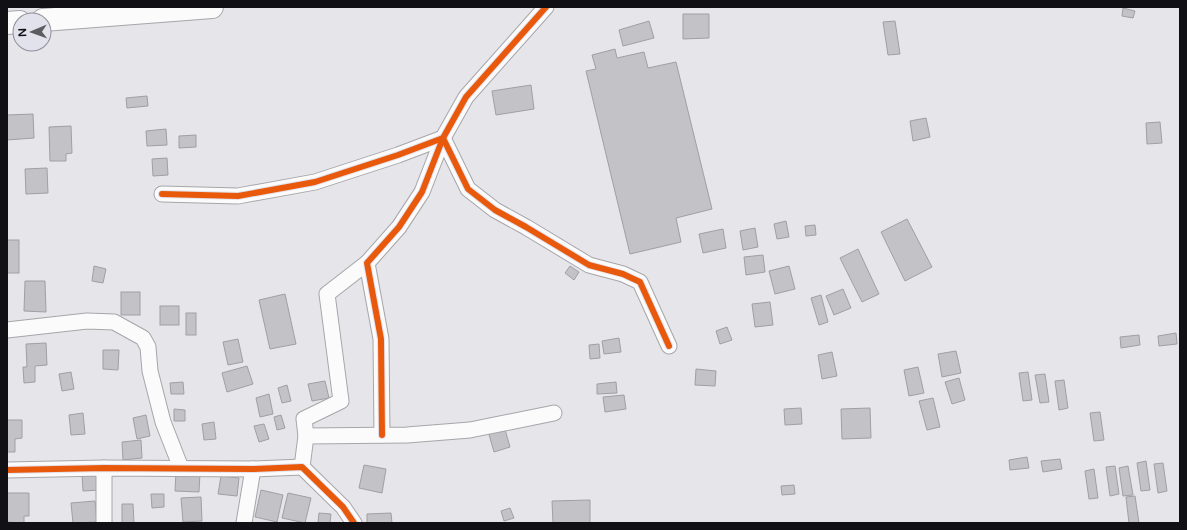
<svg xmlns="http://www.w3.org/2000/svg" width="1187" height="530" font-family="'Varela Round',sans-serif">
<style>
.building{fill:#c3c3c7;stroke:#9f9fa4}
.lines{fill:none;stroke-linecap:round;stroke-linejoin:round}
.street-casing{stroke:#a6a6aa;stroke-width:17}
.primary-casing{stroke:#a6a6aa;stroke-width:24}
.street{stroke:#fbfbfc;stroke-width:15}
.primary{stroke:#fbfbfc;stroke-width:22}
.cycleway-casing{stroke:#e2e2ed;stroke-width:8}
.cycleway{stroke:#e8590c;stroke-width:6}
</style>
<rect width="100%" height="100%" fill="#e5e5ea"/>
<g class="building">
<path d="M1123,8L1135,11L1133,18L1122,16Z"/>
<path d="M683,14H709V38L683,39Z"/>
<path d="M649,21L654,38L623,46L619,30Z"/>
<path d="M895,21L900,54L888,55L883,22Z"/>
<path d="M615,49L617,58L644,52L648,68L676,62L712,209L676,218L681,242L630,254L586,71L596,69L592,55Z"/>
<path d="M531,85L534,109L496,115L492,91Z"/>
<path d="M147,96L148,106L127,108L126,98Z"/>
<path d="M33,114L34,138L7,140V115Z"/>
<path d="M926,118L930,137L913,141L910,121Z"/>
<path d="M1160,122L1162,143L1147,144L1146,123Z"/>
<path d="M71,126L72,153L66,154V161H50L49,127Z"/>
<path d="M166,129L167,145L147,146L146,131Z"/>
<path d="M196,135V147L179,148V136Z"/>
<path d="M167,158L168,175L153,176L152,159Z"/>
<path d="M47,168L48,193L26,194L25,169Z"/>
<path d="M907,219L932,267L905,281L881,232Z"/>
<path d="M786,221L789,237L777,239L774,224Z"/>
<path d="M815,225L816,235L806,236L805,226Z"/>
<path d="M755,228L758,247L743,250L740,231Z"/>
<path d="M723,229L726,248L703,253L699,234Z"/>
<rect x="7" y="240" width="12" height="33"/>
<path d="M858,249L879,294L862,302L840,258Z"/>
<path d="M763,255L765,272L746,275L744,257Z"/>
<path d="M94,266L106,269L103,283L92,281Z"/>
<path d="M570,266L579,272L574,280L565,273Z"/>
<path d="M789,266L795,289L775,294L769,271Z"/>
<path d="M25,281H45L46,312L24,311Z"/>
<path d="M843,289L851,308L834,315L826,296Z"/>
<rect x="121" y="292" width="19" height="23"/>
<path d="M285,294L296,344L270,349L259,300Z"/>
<path d="M821,295L828,322L819,325L811,298Z"/>
<path d="M770,302L773,325L755,327L752,304Z"/>
<rect x="160" y="306" width="19" height="19"/>
<rect x="186" y="313" width="10" height="22"/>
<path d="M727,327L732,340L720,344L716,331Z"/>
<path d="M1176,333L1177,344L1159,346L1158,336Z"/>
<path d="M1139,335L1140,345L1121,348L1120,337Z"/>
<path d="M619,338L621,352L604,354L602,341Z"/>
<path d="M238,339L243,362L228,365L223,342Z"/>
<path d="M46,343L47,365L35,366V382L24,383L23,367H27L26,344Z"/>
<path d="M599,344L600,358L590,359L589,345Z"/>
<path d="M103,350H119L118,370L103,369Z"/>
<path d="M956,351L961,373L942,377L938,354Z"/>
<path d="M832,352L837,376L822,379L818,355Z"/>
<path d="M247,366L253,384L227,392L222,373Z"/>
<path d="M918,367L924,393L909,396L904,370Z"/>
<path d="M696,369L716,371L715,386L695,385Z"/>
<path d="M71,372L74,389L62,391L59,374Z"/>
<path d="M1028,372L1032,400L1023,401L1019,373Z"/>
<path d="M1045,374L1049,402L1040,403L1035,375Z"/>
<path d="M959,378L965,400L952,404L945,382Z"/>
<path d="M1064,380L1068,408L1059,410L1055,381Z"/>
<path d="M325,381L329,398L312,401L308,384Z"/>
<path d="M183,382L184,394H171L170,383Z"/>
<path d="M616,382L617,393L597,394V384Z"/>
<path d="M287,385L291,401L282,403L278,388Z"/>
<path d="M269,394L273,414L260,417L256,398Z"/>
<path d="M624,395L626,409L605,412L603,397Z"/>
<path d="M933,398L940,427L927,430L919,401Z"/>
<path d="M801,408L802,424L785,425L784,409Z"/>
<path d="M870,408L871,438L842,439L841,409Z"/>
<path d="M174,409L185,410V421H174Z"/>
<path d="M1100,412L1104,440L1094,441L1090,413Z"/>
<path d="M83,413L85,434L71,435L69,415Z"/>
<path d="M146,415L150,436L137,439L133,418Z"/>
<path d="M281,415L285,428L277,430L274,417Z"/>
<path d="M7,420H22V438L15,439V452H7Z"/>
<path d="M214,422L216,439L204,440L202,424Z"/>
<path d="M264,424L269,439L259,442L254,426Z"/>
<path d="M504,426L510,447L494,452L488,431Z"/>
<path d="M141,440L142,458L123,460L122,442Z"/>
<path d="M1027,457L1029,468L1010,470L1009,460Z"/>
<path d="M1060,459L1062,469L1043,472L1041,461Z"/>
<path d="M1146,461L1150,490L1141,491L1137,463Z"/>
<path d="M1163,463L1167,491L1158,493L1154,464Z"/>
<path d="M364,465L386,469L382,493L359,488Z"/>
<path d="M1115,466L1119,494L1110,496L1106,467Z"/>
<path d="M1128,466L1133,495L1123,496L1119,468Z"/>
<path d="M1094,469L1098,498L1089,499L1085,471Z"/>
<path d="M99,472L100,490L83,491L82,474Z"/>
<path d="M176,472L200,473L199,492L175,491Z"/>
<path d="M221,476L239,478L237,496L218,494Z"/>
<path d="M794,485L795,494L782,495L781,486Z"/>
<path d="M261,490L283,495L277,522L255,517Z"/>
<path d="M7,493H29V516H24V523L7,522Z"/>
<path d="M288,493L311,498L305,523L282,518Z"/>
<path d="M151,494H164V507L152,508Z"/>
<path d="M1135,496L1139,523H1129L1126,497Z"/>
<path d="M201,497L202,521L183,522L181,498Z"/>
<path d="M590,500V523H553L552,501Z"/>
<path d="M95,501L97,522L73,523L71,503Z"/>
<path d="M122,504H133L134,523H122Z"/>
<path d="M510,508L514,518L504,521L501,511Z"/>
<path d="M319,513L331,514L330,523H318Z"/>
<path d="M391,513L392,523H367V514Z"/>
</g>
<g class="lines">
<g class="street-casing">
<g id="street">
<path d="M162,194L238,196L315,182L398,155L443,138L468,189L495,210L526,227L589,265L623,274L640,282L669,346"/>
<path d="M7,330L87,321L114,322L143,338L148,347L150,371L163,422L181,468"/>
<path d="M382,435L381,339L367,263L399,227L422,192L443,138L466,97L546,7"/>
<path d="M306,436L304,419L341,401L327,294L367,263"/>
<path d="M302,467L306,436L407,435L470,430L554,413"/>
<path d="M104,468V523"/>
<path d="M7,470L104,468L253,469L302,467L343,507L354,523"/>
<path d="M244,523L253,469"/>
</g>
</g>
<g class="primary-casing">
<g id="primary">
<path d="M43,20L212,7"/>
<path d="M7,23L20,22"/>
</g>
</g>
<use href="#street" class="street"/>
<use href="#primary" class="primary"/>
<g class="cycleway-casing">
<g id="cycleway">
<path d="M162,194L238,196L315,182L398,155L443,138L468,189L495,210L526,227L589,265L623,274L640,282L669,346"/>
<path d="M382,435L381,339L367,263L399,227L422,192L443,138L466,97L546,7"/>
<path d="M7,470L104,468L253,469L302,467L343,507L354,523"/>
</g>
</g>
<use href="#cycleway" class="cycleway"/>
</g>
<rect width="1187" height="530" fill="none" stroke="#111115" stroke-width="16"/>
<g transform="translate(32 32) rotate(268)"><circle r="19" fill="#e2e2ed" stroke="#8e8e97"/>
<path d="M0-3L7 15L0 10L-7 15Z" fill="#5b5b60"/>
<text y="-6" font-size="11" font-weight="bold" text-anchor="middle" fill="#111115">N</text>
</g>
</svg>
